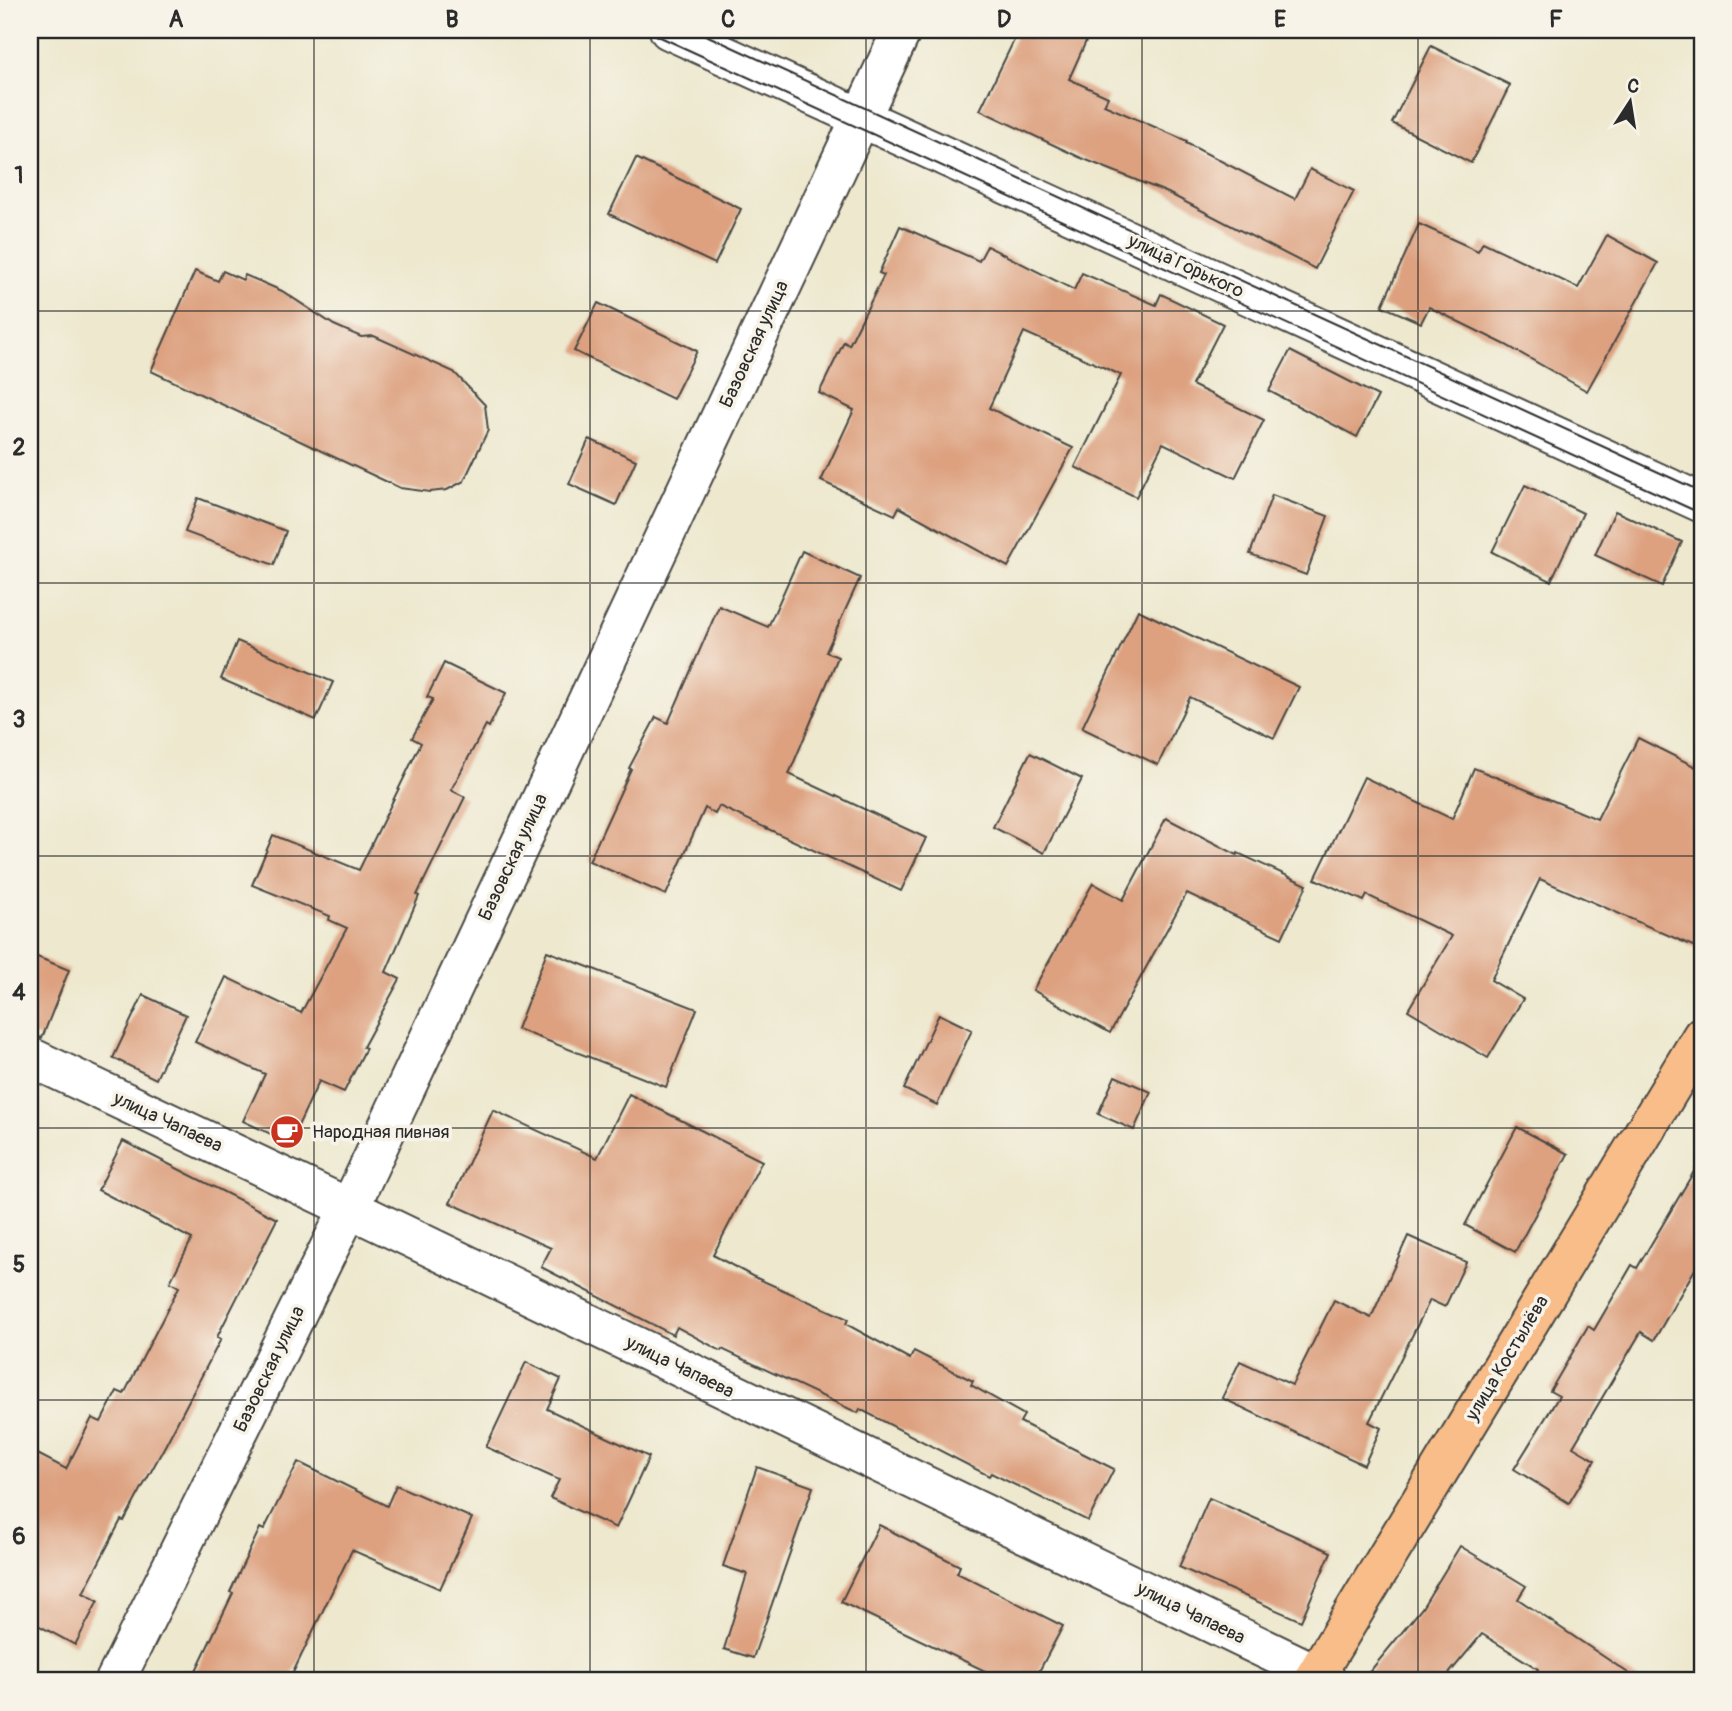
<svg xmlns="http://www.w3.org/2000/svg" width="1732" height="1711" font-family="Pangolin,sans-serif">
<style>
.building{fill:#dda180}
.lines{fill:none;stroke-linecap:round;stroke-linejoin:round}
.minor-casing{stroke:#484743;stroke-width:42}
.major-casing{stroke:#484743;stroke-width:42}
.minor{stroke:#fff;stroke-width:38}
.major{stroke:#f8bd88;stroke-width:38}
.tram{stroke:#2b2b2b;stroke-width:2}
.grid{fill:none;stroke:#2b2b2b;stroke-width:2;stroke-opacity:0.55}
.labels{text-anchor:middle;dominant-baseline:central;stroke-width:7;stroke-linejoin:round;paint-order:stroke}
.street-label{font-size:19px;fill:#2b2b2b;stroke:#f7f3e8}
.poi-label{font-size:19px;fill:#2b2b2b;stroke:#f7f3e8;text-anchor:start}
.neatline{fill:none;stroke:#2b2b2b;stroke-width:2.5}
.grid-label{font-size:23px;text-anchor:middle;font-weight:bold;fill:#2b2b2b}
</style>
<rect width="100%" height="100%" fill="#f7f3e8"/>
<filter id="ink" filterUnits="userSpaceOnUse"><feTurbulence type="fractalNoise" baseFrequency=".0143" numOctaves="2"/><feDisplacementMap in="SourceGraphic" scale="14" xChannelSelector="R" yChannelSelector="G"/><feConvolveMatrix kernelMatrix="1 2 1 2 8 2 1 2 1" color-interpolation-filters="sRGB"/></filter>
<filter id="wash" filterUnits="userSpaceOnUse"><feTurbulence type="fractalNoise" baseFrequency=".00686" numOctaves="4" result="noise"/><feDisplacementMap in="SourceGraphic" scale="28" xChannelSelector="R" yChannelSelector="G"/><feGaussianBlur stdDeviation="1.57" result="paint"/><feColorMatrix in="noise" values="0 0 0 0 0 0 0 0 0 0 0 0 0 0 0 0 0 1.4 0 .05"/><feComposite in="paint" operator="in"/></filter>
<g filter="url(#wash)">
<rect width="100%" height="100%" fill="#ede8ce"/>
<g id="blocks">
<g class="building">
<path d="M1019,30H1091L1069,79L1108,97L1104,105L1187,141L1186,143L1295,199L1310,169L1354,191L1315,269L1168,193L1079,157L980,110Z"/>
<path d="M1431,46L1510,85L1471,163L1392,123Z"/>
<path d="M636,158L741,209L715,264L609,214Z"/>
<path d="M1419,224L1478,251L1483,242L1578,288L1607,235L1658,263L1587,391L1506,345L1429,307L1421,323L1382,306Z"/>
<path d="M900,226L979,261L987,246L1074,290L1082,273L1156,305L1161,294L1223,324L1192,385L1264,420L1235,478L1163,443L1136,497L1075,467L1121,375L1024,332L989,408L1073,448L1008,567L899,507L895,515L821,481L854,410L819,393L844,342L849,345L884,275L879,273Z"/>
<path d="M195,271L218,281L223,271L243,280L245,275L282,291L334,325L361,337L374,336L454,372L485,405L488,430L464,481L447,490L430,492L400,488L151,371Z"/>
<path d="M598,303L697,351L673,399L574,351Z"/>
<path d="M1290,351L1378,396L1357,437L1269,391Z"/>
<path d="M589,439L636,460L616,505L569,484Z"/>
<path d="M1525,485L1583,513L1551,581L1492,552Z"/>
<path d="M1272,495L1328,516L1306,575L1250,554Z"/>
<path d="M198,498L286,531L274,565L185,532Z"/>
<path d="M1615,511L1682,542L1662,586L1595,555Z"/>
<path d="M802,551L860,578L826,652L838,657L789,774L926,838L901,891L719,806L715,814L705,808L666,895L589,861L631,769L629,768L656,717L668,723L719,606L768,627Z"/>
<path d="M1138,610L1299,687L1274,738L1190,697L1158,765L1082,728Z"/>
<path d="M237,641L333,682L316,720L221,679Z"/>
<path d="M444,663L506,693L489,727L486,725L451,790L465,797L417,895L419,896L386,972L400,979L363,1047L366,1048L344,1092L319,1081L290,1143L243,1121L265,1074L195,1042L226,977L301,1013L347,928L329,920L330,916L252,885L273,835L359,870L421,743L412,738L433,699L427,697Z"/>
<path d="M1638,738L1702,770V950L1540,879L1491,980L1523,999L1488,1058L1408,1010L1452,936L1367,895L1364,901L1315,879L1364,777L1452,819L1474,768L1597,819Z"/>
<path d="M1030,753L1082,779L1044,853L993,827Z"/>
<path d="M1166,818L1237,855L1238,853L1307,885L1282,938L1187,893L1110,1033L1033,990L1093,883L1123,900Z"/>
<path d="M547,951L697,1009L666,1087L517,1029Z"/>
<path d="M30,954L69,970L42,1038L30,1035Z"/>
<path d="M143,995L186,1015L156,1079L113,1058Z"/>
<path d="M939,1014L972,1030L937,1105L904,1089Z"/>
<path d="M1115,1076L1151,1092L1134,1130L1098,1114Z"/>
<path d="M629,1094L762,1161L713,1255L752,1276L848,1319L846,1324L910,1359L914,1351L973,1381L971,1385L1024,1415L1020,1422L1114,1469L1088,1521L991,1473L989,1476L860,1409L858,1413L722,1349L721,1351L677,1327L673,1335L541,1267L551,1248L450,1203L493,1110L597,1158Z"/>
<path d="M1517,1127L1568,1154L1515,1252L1465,1225Z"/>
<path d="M123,1141L277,1219L217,1337L221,1339L166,1444L124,1521L121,1520L83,1593L98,1601L75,1645L30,1621V1450L66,1469L92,1418L101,1422L117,1391L124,1394L179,1287L170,1282L192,1239L98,1190Z"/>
<path d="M1702,1158V1257L1654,1340L1641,1332L1573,1447L1595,1460L1569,1503L1514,1469L1559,1396L1550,1391L1588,1326L1594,1330L1632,1265L1637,1268Z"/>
<path d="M1408,1236L1466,1262L1445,1307L1430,1300L1369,1422L1381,1428L1364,1465L1222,1398L1240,1361L1292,1385L1334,1300L1371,1318Z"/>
<path d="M526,1362L561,1379L547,1409L649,1457L616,1528L550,1498L559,1480L486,1447Z"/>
<path d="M298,1462L387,1506L396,1485L472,1518L440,1589L352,1550L289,1681H191L233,1593L230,1592L260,1528L264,1530Z"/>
<path d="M757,1467L813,1487L753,1658L724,1649L747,1574L723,1566Z"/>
<path d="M1209,1498L1331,1552L1301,1621L1179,1567Z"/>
<path d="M879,1525L960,1566L957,1573L1063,1626L1034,1681H1006L841,1602Z"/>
<path d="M1460,1546L1526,1586L1518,1599L1640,1681H1530L1538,1669L1482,1634L1443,1681H1362L1422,1608Z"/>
</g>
</g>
</g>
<g filter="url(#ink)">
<use href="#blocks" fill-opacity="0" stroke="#484743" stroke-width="2"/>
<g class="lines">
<g class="minor-casing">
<g id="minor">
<path d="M669,30L1702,503"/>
<path d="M30,1057L349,1208L1317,1674L1327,1681"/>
<path d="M115,1681L358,1190L902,30"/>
</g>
</g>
<g class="major-casing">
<path id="major" d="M1312,1681L1702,1036"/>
</g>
<use href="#minor" class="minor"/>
<use href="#major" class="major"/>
<g class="tram">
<path d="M645,30L1702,514"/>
<path d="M695,30L1702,492"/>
</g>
</g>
</g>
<path class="grid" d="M314,30V1681M590,30V1681M866,30V1681M1142,30V1681M1418,30V1681M30,311H1702M30,583H1702M30,856H1702M30,1128H1702M30,1400H1702"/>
<defs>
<g id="cafe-disc" transform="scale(1.75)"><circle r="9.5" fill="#c8321e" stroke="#f7f3e8"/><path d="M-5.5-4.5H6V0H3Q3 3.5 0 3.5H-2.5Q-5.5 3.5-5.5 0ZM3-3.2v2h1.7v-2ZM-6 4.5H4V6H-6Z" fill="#fff"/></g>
</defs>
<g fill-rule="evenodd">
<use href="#cafe-disc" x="287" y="1132"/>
</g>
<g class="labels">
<g class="street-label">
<text transform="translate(1186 266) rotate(25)">улица Горького</text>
<text transform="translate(754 344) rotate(-65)">Базовская улица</text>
<text transform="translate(513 857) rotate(-65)">Базовская улица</text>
<text transform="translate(168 1122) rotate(25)">улица Чапаева</text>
<text transform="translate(1507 1358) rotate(-59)">улица Костылёва</text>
<text transform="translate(680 1367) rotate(26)">улица Чапаева</text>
<text transform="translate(269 1369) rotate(-64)">Базовская улица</text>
<text transform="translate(1191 1613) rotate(26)">улица Чапаева</text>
</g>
<g class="poi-label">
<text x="312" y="1132">Народная пивная</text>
</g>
</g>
<rect width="1732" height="1711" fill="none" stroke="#f7f3e8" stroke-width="77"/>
<g transform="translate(1630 102) rotate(12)" stroke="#f7f3e8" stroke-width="5" paint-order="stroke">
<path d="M0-5L12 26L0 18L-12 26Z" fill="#2b2b2b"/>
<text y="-10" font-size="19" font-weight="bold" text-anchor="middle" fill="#2b2b2b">С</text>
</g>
<rect x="38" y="38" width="1656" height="1634" class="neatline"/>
<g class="grid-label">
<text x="176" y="27">A</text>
<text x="452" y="27">B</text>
<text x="728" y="27">C</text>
<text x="1004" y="27">D</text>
<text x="1280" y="27">E</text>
<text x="1556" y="27">F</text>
<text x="19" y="183">1</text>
<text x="19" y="455">2</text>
<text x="19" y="727">3</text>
<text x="19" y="1000">4</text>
<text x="19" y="1272">5</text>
<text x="19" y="1544">6</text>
</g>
</svg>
